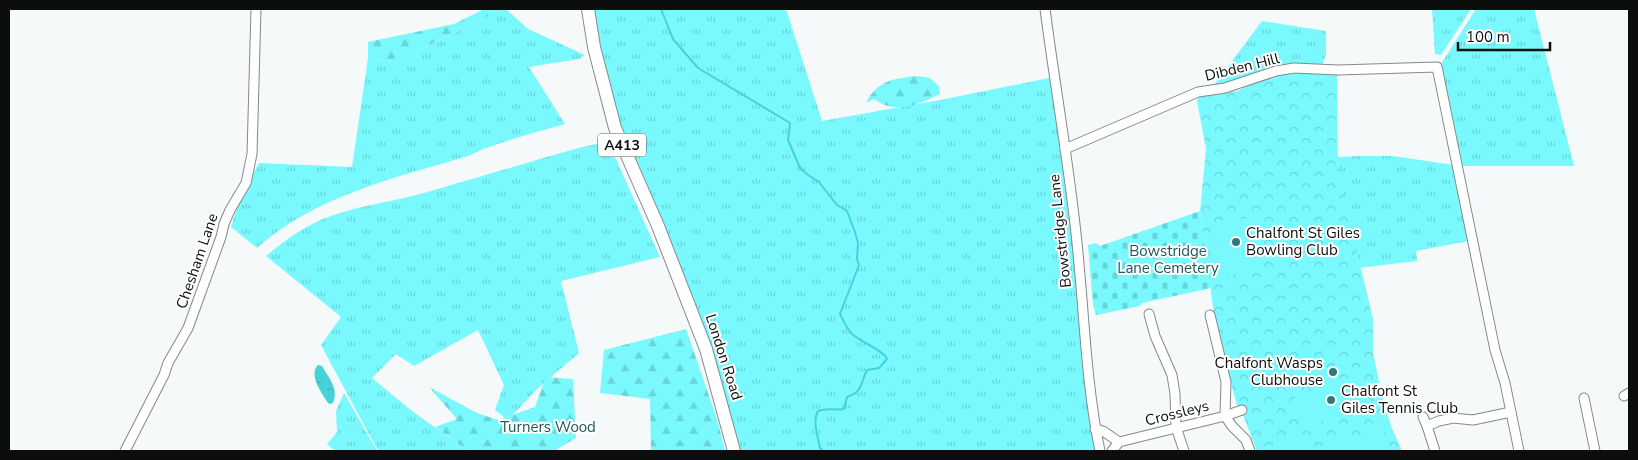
<svg xmlns="http://www.w3.org/2000/svg" width="1638" height="460" font-family="'Nunito Sans',sans-serif">
<style>
.grass{fill:url(#grass-tufts)}
.forest{fill:url(#forest-firs)}
.cemetery{fill:url(#cemetery-stones)}
.park{fill:url(#park-crowns)}
.pitch{fill:#79f9fd}
.water{fill:url(#water-ripples)}
.lines{fill:none;stroke-linecap:round;stroke-linejoin:round}
.stream{stroke:#46d3d8;stroke-width:2}
.minor-casing{stroke:#858989;stroke-width:11}
.highway-casing{stroke:#858989;stroke-width:14}
.minor{stroke:#fff;stroke-width:9}
.highway{stroke:#fff;stroke-width:12}
.poi-dot{fill:#2f797b;stroke:#fff;stroke-width:2}
.labels{text-anchor:middle;dominant-baseline:central;stroke-width:4;stroke-linejoin:round;paint-order:stroke}
.shield{fill:#fff;stroke:#555656;stroke-width:1}
.shield-label{font-size:14px;font-weight:bold;fill:#0c0e0e}
.street-label{font-size:15px;fill:#0c0e0e;stroke:#fff}
.poi-label{font-size:15px;fill:#0c0e0e;stroke:#fff;text-anchor:start}
.park-label{font-size:15px;fill:#1c5759;stroke:#fff}
</style>
<defs>
<pattern id="grass-tufts" width="24" height="20" patternUnits="userSpaceOnUse" patternTransform="scale(1.25)"><rect width="24" height="20" fill="#79f9fd"/><path d="M3 7l-1-3M5 7V3M7 7l1-3M15 17l-1-3M17 17v-4M19 17l1-3" fill="none" stroke="#67d4d8"/></pattern>
<pattern id="forest-firs" width="22" height="20" patternUnits="userSpaceOnUse" patternTransform="scale(1.25)"><rect width="22" height="20" fill="#79f9fd"/><path d="M5 1l3.5 6h-7zM16 11l3.5 6h-7z" fill="#67d4d8"/></pattern>
<pattern id="cemetery-stones" width="16" height="16" patternUnits="userSpaceOnUse" patternTransform="scale(1.25)"><rect width="16" height="16" fill="#79f9fd"/><path d="M2 7V4a2 2 0 0 1 4 0v3zM10 15v-3a2 2 0 0 1 4 0v3z" fill="#67d4d8"/></pattern>
<pattern id="park-crowns" width="20" height="18" patternUnits="userSpaceOnUse" patternTransform="scale(1.25)"><rect width="20" height="18" fill="#79f9fd"/><path d="M2 6a3 3 0 1 1 6 0M12 15a3 3 0 1 1 6 0" fill="none" stroke="#67d4d8"/></pattern>
<pattern id="water-ripples" width="26" height="14" patternUnits="userSpaceOnUse" patternTransform="scale(1.25)"><rect width="26" height="14" fill="#46d3d8"/><path d="M2 4q2-2 4 0t4 0M15 11q2-2 4 0t4 0" fill="none" stroke="#3cb4b8"/></pattern>
</defs>
<rect width="100%" height="100%" fill="#f5f9f9"/>
<g class="grass">
<path d="M493,9H506L528,29L585,55L579,59L529,67L565,124C540,131 514,138 489,147C482,149 475,153 468,156C395,178 315,196 257,248L231,227L241,195L259,163L352,167L368,58L398,63L435,42L487,17Z"/>
<path d="M586,9H786L822,121L940,100L1054,77L1081,298L1088,410L1095,429L1099,451H735L702,338L615,128Z"/>
<path d="M1432,9H1471L1441,55L1435,54Z"/>
<path d="M1476,9H1534L1574,166H1460L1439,67Z"/>
<path d="M1262,21L1326,31V54L1322,66L1229,84H1215Z"/>
<path d="M606,142L610,146L660,257L561,281L579,353L537,389L508,420L495,410L504,385L478,330L414,366L396,354L372,378L412,411L468,451H378L321,345L341,317L266,256C285,240 307,224 331,216C361,205 393,202 424,193C476,178 529,162 582,147Z"/>
<path d="M1359,156H1393L1454,165L1469,241L1416,251L1417,261L1358,268L1349,232L1335,157Z"/>
<path d="M344,393L377,451H335L327,444L337,432L336,411Z"/>
</g>
<g class="forest">
<path d="M484,9H493L487,17L435,42L398,63L368,58V42L454,24Z"/>
<path d="M916,76L930,78L939,86L940,94C917,105 896,115 874,99L866,103C878,80 893,79 916,76Z"/>
<path d="M686,329L717,419L725,451H651L650,399L600,393L604,350Z"/>
<path d="M546,377L573,379L576,438L554,451H468L435,427L457,419L429,387L477,413L498,420L535,407Z"/>
</g>
<path class="cemetery" d="M1200,211L1211,288L1142,303L1140,306L1096,315L1093,305L1088,245L1096,243L1100,246Z"/>
<path class="park" d="M1337,72L1338,172L1373,319V352L1381,392L1391,426L1402,451H1257L1243,415L1237,405L1223,354L1215,321L1200,211L1206,149L1197,101L1199,95L1238,91L1266,77L1291,73Z"/>
<g class="pitch">
<path d="M1251,218L1254,219L1256,222L1261,267L1219,279L1216,268L1213,223L1217,221Z"/>
<path d="M1358,375L1369,404L1304,428L1293,398Z"/>
<path d="M1382,427L1391,451H1327L1326,448Z"/>
<path d="M1308,432L1313,445L1291,451L1286,440Z"/>
</g>
<path class="water" d="M318,365L322,366C329,378 339,389 333,403L330,404L328,403C322,393 308,375 318,365Z"/>
<g class="lines">
<path class="stream" d="M661,9L673,39L698,68L790,123L788,140L800,168L808,175L819,182L837,205L847,211L855,232L858,243L857,259L859,265L840,314C843,320 847,329 852,334C861,342 883,350 887,359L879,368L867,370C860,383 864,391 847,397L844,409C835,411 828,407 818,411C812,421 818,436 820,448L823,451"/>
<g class="minor-casing">
<g id="minor">
<path d="M1045,9C1054,78 1066,147 1074,216C1084,294 1084,374 1100,451"/>
<path d="M1065,149L1198,92L1225,88L1276,71L1294,68L1338,70L1437,67L1495,350L1505,383L1519,451"/>
<path d="M1149,314L1155,336L1172,375L1175,394L1176,427L1184,451"/>
<path d="M1210,315L1226,382L1225,416L1232,426L1246,440L1250,451"/>
<path d="M1624,396L1629,393"/>
<path d="M1584,398L1595,451"/>
<path d="M1423,417L1427,426"/>
<path d="M1095,429L1103,431L1119,442"/>
<path d="M125,451L164,375L168,363L188,328L221,237L224,224L230,210L246,183L252,154L256,9"/>
<path d="M1112,451L1119,442L1225,416L1242,410"/>
<path d="M1435,451L1427,426L1439,421L1453,418L1473,420L1511,412"/>
</g>
</g>
<g class="highway-casing">
<path id="highway" d="M588,9L594,47L615,128L658,226L706,349L734,451"/>
</g>
<use href="#minor" class="minor"/>
<use href="#highway" class="highway"/>
</g>
<g class="poi-dot">
<circle cx="1236" cy="242" r="5"/>
<circle cx="1333" cy="372" r="5"/>
<circle cx="1331" cy="400" r="5"/>
</g>
<g class="labels">
<rect class="shield" x="598" y="133.5" width="48" height="23" rx="4"/>
<g class="shield-label">
<text x="622" y="145">A413</text>
</g>
<g class="street-label">
<text transform="translate(1242 67) rotate(-14)">Dibden Hill</text>
<text transform="translate(1060 231) rotate(-96)">Bowstridge Lane</text>
<text transform="translate(197 261) rotate(-71)">Chesham Lane</text>
<text transform="translate(724 357) rotate(72)">London Road</text>
<text transform="translate(1177 413) rotate(-14)">Crossleys</text>
</g>
<g class="poi-label">
<text x="1246" y="233">Chalfont St Giles<tspan x="1246" dy="17">Bowling Club</tspan></text>
<text x="1323" y="363" text-anchor="end">Chalfont Wasps<tspan x="1323" dy="17">Clubhouse</tspan></text>
<text x="1341" y="391">Chalfont St<tspan x="1341" dy="17">Giles Tennis Club</tspan></text>
</g>
<g class="park-label">
<text x="1168" y="251">Bowstridge<tspan x="1168" dy="17">Lane Cemetery</tspan></text>
<text x="548" y="427">Turners Wood</text>
</g>
</g>
<rect width="1638" height="460" fill="none" stroke="#0c0e0e" stroke-width="20"/>
<path d="M1458 42v8h92v-8" fill="none" stroke="#0c0e0e" stroke-width="2.5"/>
<text x="1466" y="42" font-size="15" fill="#0c0e0e" stroke="#ffffff" stroke-width="4" paint-order="stroke">100 m</text>
</svg>
